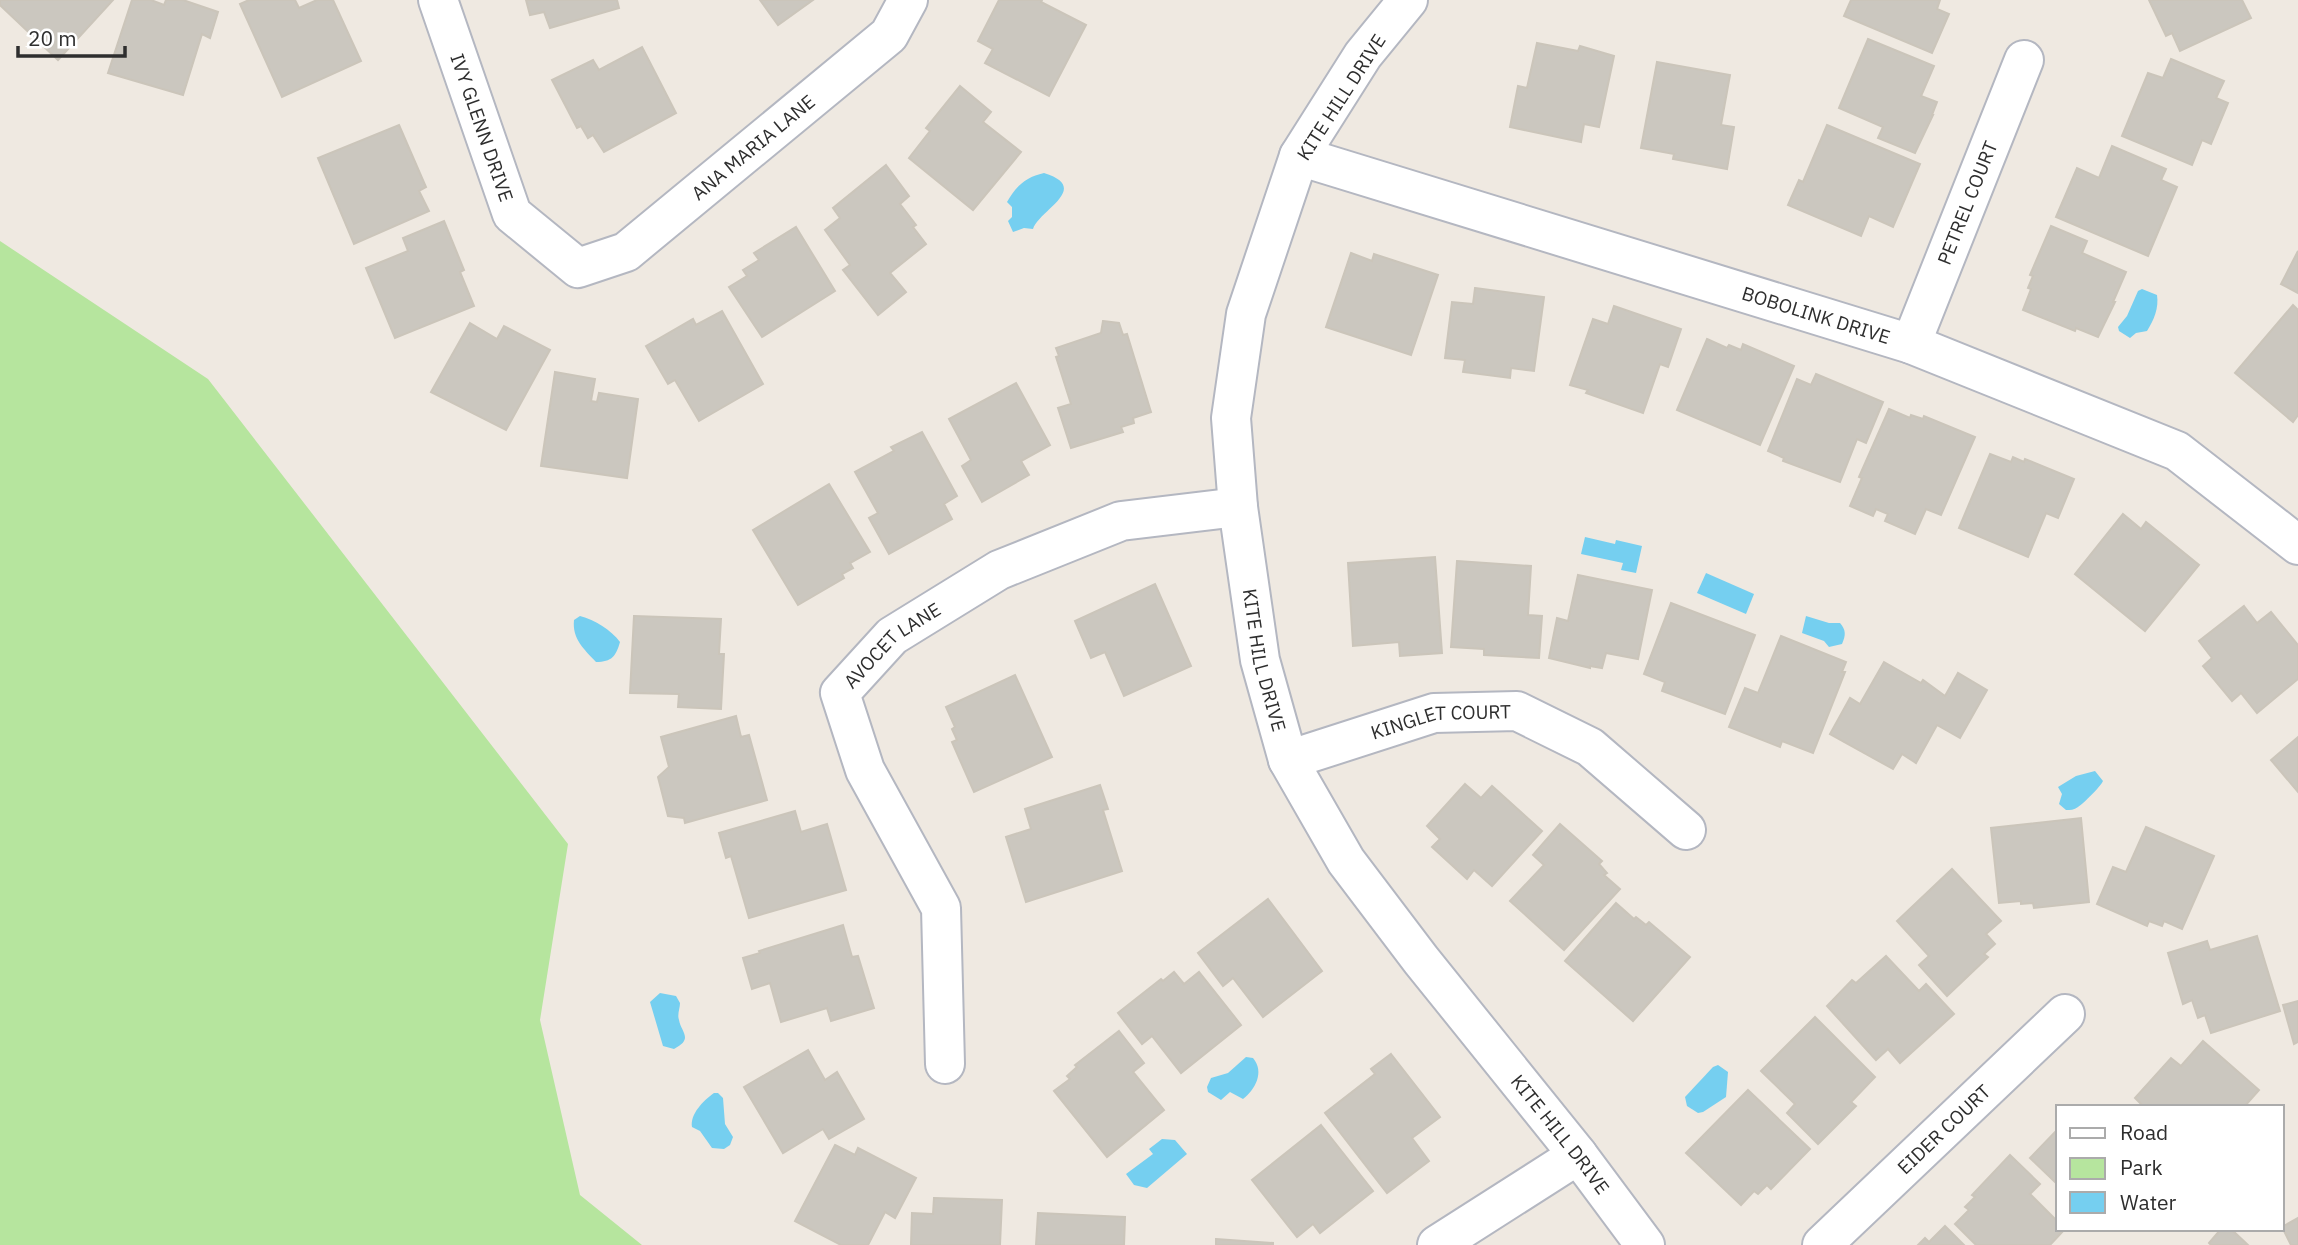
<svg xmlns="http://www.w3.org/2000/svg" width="2298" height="1245" font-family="'IBM Plex Sans',sans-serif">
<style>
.green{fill:#b6e59e}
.water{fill:#75cff0}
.building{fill:#cbc7bf;stroke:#cbc5ba;stroke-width:2}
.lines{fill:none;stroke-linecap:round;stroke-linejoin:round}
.minor-casing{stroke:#b4b7c1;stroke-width:42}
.minor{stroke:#fff;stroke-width:38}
.labels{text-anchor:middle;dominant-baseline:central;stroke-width:5;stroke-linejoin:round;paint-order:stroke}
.street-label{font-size:19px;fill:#2e2e2e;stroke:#fff}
</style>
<rect width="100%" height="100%" fill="#efe9e1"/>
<path class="green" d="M0,241L208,379L568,844L540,1020L580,1195L642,1245H0Z"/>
<g class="water">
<path d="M1044,173C1092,188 1039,210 1033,229L1024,228L1013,232L1008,221L1012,217V207L1007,202C1016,186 1026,177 1044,173Z"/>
<path d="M2142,289L2157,295C2159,308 2154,320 2147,331L2136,333L2130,338L2119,331L2118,327L2127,316L2138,291Z"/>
<path d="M1585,537L1615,544L1616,540L1642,546L1636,573L1621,570L1623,563L1581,554Z"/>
<path d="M1706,573L1754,594L1746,614L1697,593Z"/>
<path d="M580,616C595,620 611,630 620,642C616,656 612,662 596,662C584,649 572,639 574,620Z"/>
<path d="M1806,616L1829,623H1840C1846,630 1846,635 1842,644L1829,647L1824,641L1802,633Z"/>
<path d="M2095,771L2103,781C2101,786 2083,804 2078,807C2074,810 2070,810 2066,810L2059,804L2062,794L2058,787L2076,776Z"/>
<path d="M660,993L676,996L680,1003C680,1008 677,1015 679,1020C681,1032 694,1039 674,1049L663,1046L650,1002Z"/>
<path d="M1246,1057L1253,1058C1265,1072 1255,1090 1243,1099L1230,1092L1221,1100L1208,1092L1207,1087L1211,1078L1228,1073Z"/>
<path d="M1718,1065L1728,1072L1726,1097L1703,1112L1698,1113L1687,1106L1685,1097L1713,1067Z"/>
<path d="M714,1093H718L723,1098L725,1124L733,1137L730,1145L724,1149L712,1148L700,1131L692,1127C690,1114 703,1101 714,1093Z"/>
<path d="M1162,1139L1175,1140L1187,1154L1147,1188L1134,1185L1126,1174L1153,1154L1149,1149Z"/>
</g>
<g class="building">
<path d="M0,0H113L58,60L0,5Z"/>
<path d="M132,0H151L164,5L166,0H183L218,12L210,38L202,34L183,95L108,73Z"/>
<path d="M249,0H295L299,8L317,0H333L361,61L282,97L240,4Z"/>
<path d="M526,0H617L619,8L550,28L544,12L530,15Z"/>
<path d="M760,0H813L778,25Z"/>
<path d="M999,0H1042L1041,2L1086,25L1049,96L985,63L993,49L978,41Z"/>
<path d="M1851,0H1940L1937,9L1949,14L1932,53L1844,16Z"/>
<path d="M2149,0H2242L2251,18L2180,51L2172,33L2166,36Z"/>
<path d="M1868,39L1934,66L1921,96L1937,102L1932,115H1933L1915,153L1878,138L1883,127L1839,108Z"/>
<path d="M1537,43L1578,51L1580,46L1614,56L1599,127L1584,124L1581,142L1510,127L1518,86L1527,88Z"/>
<path d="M642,47L676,113L604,152L593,135L588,138L581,126L577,128L552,80L593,60L599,70Z"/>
<path d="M2171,59L2224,81L2216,98L2228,103L2211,144L2202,140L2192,165L2122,136L2148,73L2163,78Z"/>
<path d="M1657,62L1730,75L1721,125L1734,127L1727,169L1673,159L1674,154L1641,148Z"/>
<path d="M960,86L991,112L983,122L1021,152L973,210L909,158L930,131L926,128Z"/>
<path d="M399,125L426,187L419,191L429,211L354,244L318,158Z"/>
<path d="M1827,125L1920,164L1893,227L1869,216L1861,236L1788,205L1799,180L1803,182Z"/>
<path d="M2112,146L2166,169L2161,180L2177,187L2148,256L2056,217L2077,168L2099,178Z"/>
<path d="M886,165L909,196L900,204L916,225L913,227L926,244L890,273L906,292L878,315L843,270L850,265L825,230L840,218L833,208Z"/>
<path d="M444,221L464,270L460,272L474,306L395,338L366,268L408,251L403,238Z"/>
<path d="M2051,226L2087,241L2082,253L2126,272L2113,302H2115L2098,337L2076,328L2075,331L2023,310L2031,289L2028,288L2033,276L2030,275Z"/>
<path d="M796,227L835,291L762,337L729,287L747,276L743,270L759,260L754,253Z"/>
<path d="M2298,251V293L2281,284Z"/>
<path d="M1351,253L1372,261L1374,254L1438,275L1411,355L1326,327Z"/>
<path d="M1475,288L1544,297L1534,371L1511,368L1510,378L1463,372L1465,360L1445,358L1452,302L1473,304Z"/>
<path d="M2293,305L2298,310V415L2293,422L2235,373Z"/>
<path d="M1614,306L1681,329L1668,367L1660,364L1643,413L1586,393L1588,390L1570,385L1593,319L1608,324Z"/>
<path d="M722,311L763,384L699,421L675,380L668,384L646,346L693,319L696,325Z"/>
<path d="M1103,321L1119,323L1123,335L1127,334L1151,412L1133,418L1134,423L1121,427L1123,432L1071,448L1058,408L1071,404L1056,357L1059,356L1056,348L1101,333Z"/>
<path d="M470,323L497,339L504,326L550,350L506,430L431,392Z"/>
<path d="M1707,339L1727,348L1729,345L1741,350L1743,344L1794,366L1760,445L1677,410Z"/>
<path d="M555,372L595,379L591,401L597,402L599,393L638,399L627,478L541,466Z"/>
<path d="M1816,374L1883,402L1866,443L1857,439L1840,482L1783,461L1784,458L1768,451L1797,379L1811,385Z"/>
<path d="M1016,383L1050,445L1021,461L1029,475L982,502L962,466L971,460L949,419Z"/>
<path d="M1889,409L1910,418L1911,415L1923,419L1924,416L1975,437L1941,515L1926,509L1915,534L1885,521L1888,514L1876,509L1873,516L1850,506L1862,478L1859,477Z"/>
<path d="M922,432L957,496L944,504L952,519L889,554L869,518L878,513L855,472L894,451L891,447Z"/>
<path d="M1990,454L2011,462L2013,457L2024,462L2025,459L2074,479L2058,518L2046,513L2028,557L1959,528Z"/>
<path d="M829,484L870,552L850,563L853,568L842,574L844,578L798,605L753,530Z"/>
<path d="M2123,514L2141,529L2146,522L2199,565L2145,631L2075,574Z"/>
<path d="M1435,557L1442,653L1400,656L1399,642L1353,646L1348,563Z"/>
<path d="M1457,561L1531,566L1528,615L1542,616L1539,658L1484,655V649L1451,647Z"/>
<path d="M1578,575L1652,590L1638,659L1606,653L1602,668L1590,666V668L1549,658L1557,618L1568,621Z"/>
<path d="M1155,584L1191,666L1124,696L1105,652L1091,658L1075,621Z"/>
<path d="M1671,603L1755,635L1725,714L1662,691L1665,682L1644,674Z"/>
<path d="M2244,606L2257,623L2271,612L2298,645V679L2257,713L2241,693L2232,701L2203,666L2212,658L2199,641Z"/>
<path d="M634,616L721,619L719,654H724L721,709L678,707L679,694L630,693Z"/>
<path d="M1781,636L1846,662L1842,672H1845L1813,753L1782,741L1780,747L1729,727L1745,688L1758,693Z"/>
<path d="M1884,662L1921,683L1923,680L1945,696L1958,673L1987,690L1960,738L1937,725L1916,763L1902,754L1893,769L1830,734L1850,698L1860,704Z"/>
<path d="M1015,675L1052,757L974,792L952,742L957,740L952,729L955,727L946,707Z"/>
<path d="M736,716L741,737L749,735L767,800L685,823L684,818L668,816L658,777L669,767L661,737Z"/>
<path d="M2298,737V792L2271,760Z"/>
<path d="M1465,784L1481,798L1492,786L1542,831L1492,886L1474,870L1467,879L1432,847L1440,839L1427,826Z"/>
<path d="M1100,785L1108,809L1103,810L1122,871L1026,902L1006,837L1031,829L1025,809Z"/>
<path d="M795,811L801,832L827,824L846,890L749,918L731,856L726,858L719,833Z"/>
<path d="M2081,818L2089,902L2034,908L2033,903L2021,904V901L1999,903L1991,828Z"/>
<path d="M1560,824L1602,861L1599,864L1607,873L1604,875L1620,889L1564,950L1510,901L1544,865L1533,855Z"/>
<path d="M2146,827L2214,856L2182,929L2164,921L2162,926L2149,921L2147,926L2097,904L2113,867L2126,872Z"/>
<path d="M1952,869L2001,921L1986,934L1995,944L1984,954L1988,957L1947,996L1919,965L1929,956L1897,921Z"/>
<path d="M1268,899L1322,971L1263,1017L1233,978L1223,986L1198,953Z"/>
<path d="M1616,903L1634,919L1636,917L1646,925L1649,922L1690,957L1633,1021L1565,961Z"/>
<path d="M843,925L852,957L858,956L874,1008L831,1021L827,1008L781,1022L770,983L752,989L743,958L760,953L759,951Z"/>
<path d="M2257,936L2280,1011L2211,1033L2205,1015L2198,1018L2192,1000L2183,1004L2168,953L2207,941L2210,950Z"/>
<path d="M1886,956L1919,991L1926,984L1954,1014L1900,1063L1888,1049L1876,1060L1827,1006L1852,980L1856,983Z"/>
<path d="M1174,972L1184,984L1199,972L1241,1025L1181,1073L1152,1036L1142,1044L1118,1013L1161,979L1163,981Z"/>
<path d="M2298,1001V1042L2294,1044L2283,1005Z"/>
<path d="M1815,1017L1875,1077L1851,1102L1856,1106L1818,1144L1787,1113L1795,1104L1761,1071Z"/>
<path d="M1119,1031L1144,1063L1133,1072L1164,1110L1107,1157L1054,1091L1070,1079L1067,1076L1077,1067L1075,1065Z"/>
<path d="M2203,1041L2259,1090L2244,1107H2144L2135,1098L2171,1058L2181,1066Z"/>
<path d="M808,1050L825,1080L837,1072L864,1119L829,1139L823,1129L783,1153L744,1087Z"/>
<path d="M1391,1054L1440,1117L1412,1138L1429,1161L1387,1193L1325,1113L1375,1074L1371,1069Z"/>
<path d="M1748,1090L1810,1149L1771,1189L1767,1185L1758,1194L1754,1191L1741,1205L1686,1153Z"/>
<path d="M1321,1125L1373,1191L1320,1233L1313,1224L1297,1237L1252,1180Z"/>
<path d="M2058,1129V1185L2030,1158Z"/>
<path d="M835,1145L855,1155L858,1148L916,1178L895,1218L885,1212L868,1245H841L795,1221Z"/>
<path d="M2010,1155L2040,1184L2030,1194L2058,1222V1229H2065L2050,1245H1976L1955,1224L1969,1210L1965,1207L1975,1197L1972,1195Z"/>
<path d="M934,1198L1002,1200L1000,1245H911L912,1213L933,1214Z"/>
<path d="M1038,1213L1125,1217L1124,1245H1036Z"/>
<path d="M2298,1218V1245H2291L2282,1227Z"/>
<path d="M1945,1226L1964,1245H1918L1925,1238L1929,1242Z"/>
<path d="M2221,1229H2231L2248,1245H2211L2209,1243Z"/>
<path d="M1216,1239L1273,1243V1245H1216Z"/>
</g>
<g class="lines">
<g class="minor-casing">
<g id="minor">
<path id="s1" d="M438,0L512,214L578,268L626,252L889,35L908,0"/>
<path id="s2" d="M1408,0L1363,55L1299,156L1246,314L1231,418L1238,507L1260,660L1288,760L1346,861L1421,960L1578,1155L1645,1245"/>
<path id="s3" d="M1299,156L1911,344L2177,451L2298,545"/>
<path id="s4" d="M1911,344L2024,60"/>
<path id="s5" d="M1288,760L1434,713L1517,711L1590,747L1686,830"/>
<path id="s6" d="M945,1064L941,908L865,770L840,693L892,636L999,570L1121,521L1238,507"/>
<path d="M1437,1245L1578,1155"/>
<path id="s7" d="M1822,1245L2065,1014"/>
</g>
</g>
<use href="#minor" class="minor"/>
</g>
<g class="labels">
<g class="street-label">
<text transform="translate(1341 97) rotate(-57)">KITE HILL DRIVE</text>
<text stroke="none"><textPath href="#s1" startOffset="135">IVY GLENN DRIVE</textPath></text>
<text stroke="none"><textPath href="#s1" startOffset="527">ANA MARIA LANE</textPath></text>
<text stroke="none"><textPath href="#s4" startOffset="152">PETREL COURT</textPath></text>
<text stroke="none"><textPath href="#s3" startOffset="541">BOBOLINK DRIVE</textPath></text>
<text stroke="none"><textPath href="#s6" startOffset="466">AVOCET LANE</textPath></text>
<text stroke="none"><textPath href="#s2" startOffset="707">KITE HILL DRIVE</textPath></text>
<text stroke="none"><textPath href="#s5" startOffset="159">KINGLET COURT</textPath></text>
<text stroke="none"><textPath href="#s7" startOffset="168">EIDER COURT</textPath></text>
<text stroke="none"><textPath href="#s2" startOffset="1274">KITE HILL DRIVE</textPath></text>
</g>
</g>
<rect x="2056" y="1105" width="228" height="126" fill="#ffffff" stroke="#ababab" stroke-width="2"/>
<rect x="2070" y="1128" width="35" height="10" fill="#ffffff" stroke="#ababab" stroke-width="2"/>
<text x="2120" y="1140" font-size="21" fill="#2e2e2e">Road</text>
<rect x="2070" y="1158" width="35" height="21" fill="#b6e59e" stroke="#ababab" stroke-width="2"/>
<text x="2120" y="1175" font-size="21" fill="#2e2e2e">Park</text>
<rect x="2070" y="1192" width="35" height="21" fill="#75cff0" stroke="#ababab" stroke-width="2"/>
<text x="2120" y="1210" font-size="21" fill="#2e2e2e">Water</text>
<path d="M18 46v10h107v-10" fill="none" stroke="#2e2e2e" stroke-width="3.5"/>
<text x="28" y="46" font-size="21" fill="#2e2e2e" stroke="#ffffff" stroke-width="5" paint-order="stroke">20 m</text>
</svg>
